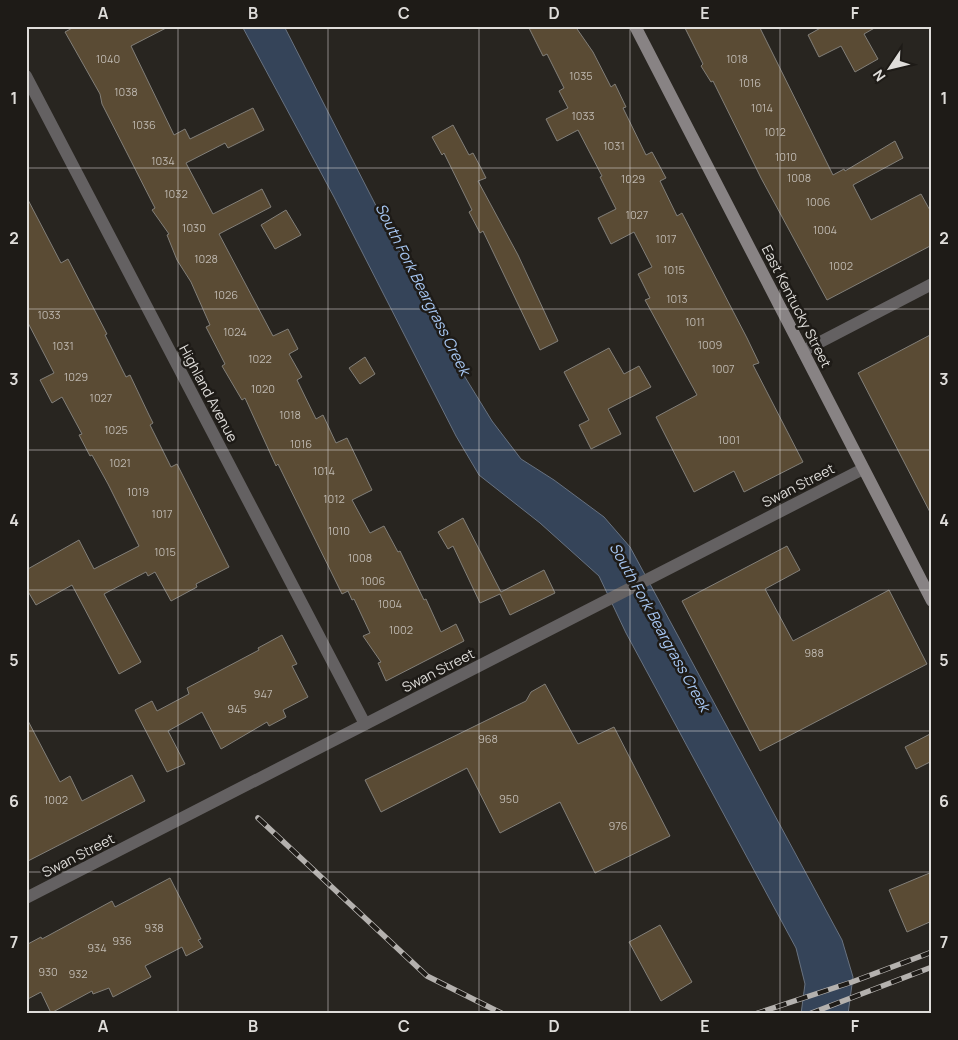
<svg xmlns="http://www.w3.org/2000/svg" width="958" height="1040" font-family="Manrope,sans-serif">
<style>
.water{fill:#354459;stroke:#687280}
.building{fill:#5a4b34;stroke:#827f79}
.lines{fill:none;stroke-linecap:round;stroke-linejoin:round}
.street{stroke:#646162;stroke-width:12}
.secondary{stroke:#888384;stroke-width:12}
.rail-casing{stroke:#b4b1ae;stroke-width:5.5}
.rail{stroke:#1e1b17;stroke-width:4;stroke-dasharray:11;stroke-linecap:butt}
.grid{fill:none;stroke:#dfddda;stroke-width:1;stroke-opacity:0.55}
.labels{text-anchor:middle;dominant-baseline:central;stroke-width:5;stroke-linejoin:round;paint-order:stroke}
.number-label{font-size:11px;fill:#beb8b0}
.street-label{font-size:14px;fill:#dfddda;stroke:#1e1b17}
.water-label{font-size:15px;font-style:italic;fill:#a7c7f3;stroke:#1e1b17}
.neatline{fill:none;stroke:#dfddda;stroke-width:2}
.grid-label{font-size:16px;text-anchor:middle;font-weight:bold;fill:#dfddda}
</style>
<rect width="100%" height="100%" fill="#282520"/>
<path class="water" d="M242,26H284L457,364L492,421L521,459L554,480L604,517L630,547L842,940L853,977L848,1014H801L805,984L796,948L626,633L599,576L540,523L479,475L456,436L334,197Z"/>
<g class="building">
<path d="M76,26H170L131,46L174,135L185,129L190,139L253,108L264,130L228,148L225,143L186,163L213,214L262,189L271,207L219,234L273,336L288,329L298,349L289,354L302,377L297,380L316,419L323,415L336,443L347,438L372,490L352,500L370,533L384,526L398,552L400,551L424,600L426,599L441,632L456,624L464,641L386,681L378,663L381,662L363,636L370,633L354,599L352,600L348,591L342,594L278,464L276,466L245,398L242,400L222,366L225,364L206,327L210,325L191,282L177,260L167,235L169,234L152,210L155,208L102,104L100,94L65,32Z"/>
<path d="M528,26H575L593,52L611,87L615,84L626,107L623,108L646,155L652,152L666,178L660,181L677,216L682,213L747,338L759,363L753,365L803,462L744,492L734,471L694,492L656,417L697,395L645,300L650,298L638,274L652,267L634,232L611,244L598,218L616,209L600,177L602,176L578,130L557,141L546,119L568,108L559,91L564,88L547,54L543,56Z"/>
<path d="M684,26H759L833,175L844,169L845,171L895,141L903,158L853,185L871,220L921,194L932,214V245L827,300L761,178L713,81L711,82L701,66L703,64Z"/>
<path d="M824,26H878L864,34L878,59L855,72L841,46L819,57L808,35Z"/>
<path d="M453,125L469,155L473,153L481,168L486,178L478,181L518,255L558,341L540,350L483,231L480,233L469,212L472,210L444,153L442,155L432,137Z"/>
<path d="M26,196L61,263L68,259L107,334L105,335L126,377L130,375L149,415L153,423L150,425L171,467L177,464L229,567L196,584L197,587L171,601L155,572L148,576L146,572L104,594L141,662L119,674L72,585L36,605L26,588V570L79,540L94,569L139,546L108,484L92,455L90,456L79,435L82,434L62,397L52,403L40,380L54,373L26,319Z"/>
<path d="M286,210L301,235L275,249L261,225Z"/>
<path d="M932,334V516L858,373Z"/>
<path d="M609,348L624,374L639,366L651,387L608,409L621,434L591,449L579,425L589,420L564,372Z"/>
<path d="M365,357L375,374L360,384L349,368Z"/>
<path d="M463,518L501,592L544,570L555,593L510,615L500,594L480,603L453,546L448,549L438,532Z"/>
<path d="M787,546L800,570L765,589L793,641L889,590L927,664L760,751L682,601Z"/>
<path d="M282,635L297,664L292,666L308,697L283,710L286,717L269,726L267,722L221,749L202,712L168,731L185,764L167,772L135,710L152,701L157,711L189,694L187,688L259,650L258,648Z"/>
<path d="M545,684L578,744L614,727L670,836L595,873L560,802L500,833L467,768L381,812L365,780L526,701L531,692Z"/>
<path d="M26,717L60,782L70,776L82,801L132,775L145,801L26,862Z"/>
<path d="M932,733V761L916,769L905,747Z"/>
<path d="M932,872V921L907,932L889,890Z"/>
<path d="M170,878L201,939L198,940L203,947L186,956L182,947L145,966L151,977L113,997L109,988L93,994L92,991L51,1013L41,992L26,1000V945L41,937L42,939L112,901L115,907Z"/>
<path d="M660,925L692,982L661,1001L629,942Z"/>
</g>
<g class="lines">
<g class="street">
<path d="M26,76L365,724"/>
<path d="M803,351L932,284"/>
<path d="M26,898L863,469"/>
</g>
<path class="secondary" d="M635,26L932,601"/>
<g class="rail-casing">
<g id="rail">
<path d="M258,818L427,976L503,1014"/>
<path d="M755,1014L852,982L932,952"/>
<path d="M809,1014L932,967"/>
</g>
</g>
<use href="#rail" class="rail"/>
</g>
<path class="grid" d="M178,26V1014M328,26V1014M479,26V1014M630,26V1014M780,26V1014M26,168H932M26,309H932M26,450H932M26,590H932M26,731H932M26,872H932"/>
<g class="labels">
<g class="number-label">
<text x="108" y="58">1040</text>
<text x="737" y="58">1018</text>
<text x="581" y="75">1035</text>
<text x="750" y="82">1016</text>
<text x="126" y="91">1038</text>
<text x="762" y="107">1014</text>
<text x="583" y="115">1033</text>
<text x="144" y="124">1036</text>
<text x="775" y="131">1012</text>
<text x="614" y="145">1031</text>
<text x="786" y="156">1010</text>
<text x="163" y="160">1034</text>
<text x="799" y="177">1008</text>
<text x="633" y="178">1029</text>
<text x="176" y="193">1032</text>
<text x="818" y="201">1006</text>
<text x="637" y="214">1027</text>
<text x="194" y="227">1030</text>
<text x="825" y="229">1004</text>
<text x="666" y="238">1017</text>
<text x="206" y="258">1028</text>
<text x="841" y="265">1002</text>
<text x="674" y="269">1015</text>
<text x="226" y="294">1026</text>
<text x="677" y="298">1013</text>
<text x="49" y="314">1033</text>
<text x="695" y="321">1011</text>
<text x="235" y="331">1024</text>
<text x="710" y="344">1009</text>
<text x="63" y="345">1031</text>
<text x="260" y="358">1022</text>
<text x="723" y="368">1007</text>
<text x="76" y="376">1029</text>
<text x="263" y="388">1020</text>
<text x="101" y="397">1027</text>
<text x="290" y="414">1018</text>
<text x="116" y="429">1025</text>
<text x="729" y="439">1001</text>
<text x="301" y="443">1016</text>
<text x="120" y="462">1021</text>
<text x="324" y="470">1014</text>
<text x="138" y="491">1019</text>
<text x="334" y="498">1012</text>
<text x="162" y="513">1017</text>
<text x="339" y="530">1010</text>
<text x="165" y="551">1015</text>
<text x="360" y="557">1008</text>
<text x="373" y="580">1006</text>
<text x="390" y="603">1004</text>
<text x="401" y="629">1002</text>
<text x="814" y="652">988</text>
<text x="263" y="693">947</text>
<text x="237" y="708">945</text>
<text x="488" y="738">968</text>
<text x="509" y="798">950</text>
<text x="56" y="799">1002</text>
<text x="618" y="825">976</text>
<text x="154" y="927">938</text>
<text x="122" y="940">936</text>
<text x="97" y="947">934</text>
<text x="48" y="971">930</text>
<text x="78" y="973">932</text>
</g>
<g class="street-label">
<text transform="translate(797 306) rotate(63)">East Kentucky Street</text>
<text transform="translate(209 393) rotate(62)">Highland Avenue</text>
<text transform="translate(798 485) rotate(-27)">Swan Street</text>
<text transform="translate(438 670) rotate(-27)">Swan Street</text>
<text transform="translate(78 855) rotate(-27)">Swan Street</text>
</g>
<g class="water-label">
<text transform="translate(423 289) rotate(63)">South Fork Beargrass Creek</text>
<text transform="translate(660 627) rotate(61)">South Fork Beargrass Creek</text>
</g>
</g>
<rect width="958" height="1040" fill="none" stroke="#1e1b17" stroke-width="55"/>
<g transform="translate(890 68) rotate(235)" stroke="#1e1b17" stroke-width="4" paint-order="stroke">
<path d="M0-4L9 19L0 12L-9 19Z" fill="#dfddda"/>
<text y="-8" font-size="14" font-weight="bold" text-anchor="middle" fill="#dfddda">N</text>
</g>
<rect x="28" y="28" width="902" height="984" class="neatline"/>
<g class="grid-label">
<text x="103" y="19">A</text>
<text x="253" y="19">B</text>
<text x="404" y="19">C</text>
<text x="554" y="19">D</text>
<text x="705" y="19">E</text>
<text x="855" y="19">F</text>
<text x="14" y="104">1</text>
<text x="944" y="104">1</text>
<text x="14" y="244">2</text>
<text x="944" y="244">2</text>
<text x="14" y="385">3</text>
<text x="944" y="385">3</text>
<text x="14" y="526">4</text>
<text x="944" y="526">4</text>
<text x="14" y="666">5</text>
<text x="944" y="666">5</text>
<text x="14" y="807">6</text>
<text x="944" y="807">6</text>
<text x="14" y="948">7</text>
<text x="944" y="948">7</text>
<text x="103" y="1032">A</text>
<text x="253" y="1032">B</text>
<text x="404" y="1032">C</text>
<text x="554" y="1032">D</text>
<text x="705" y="1032">E</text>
<text x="855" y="1032">F</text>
</g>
</svg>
